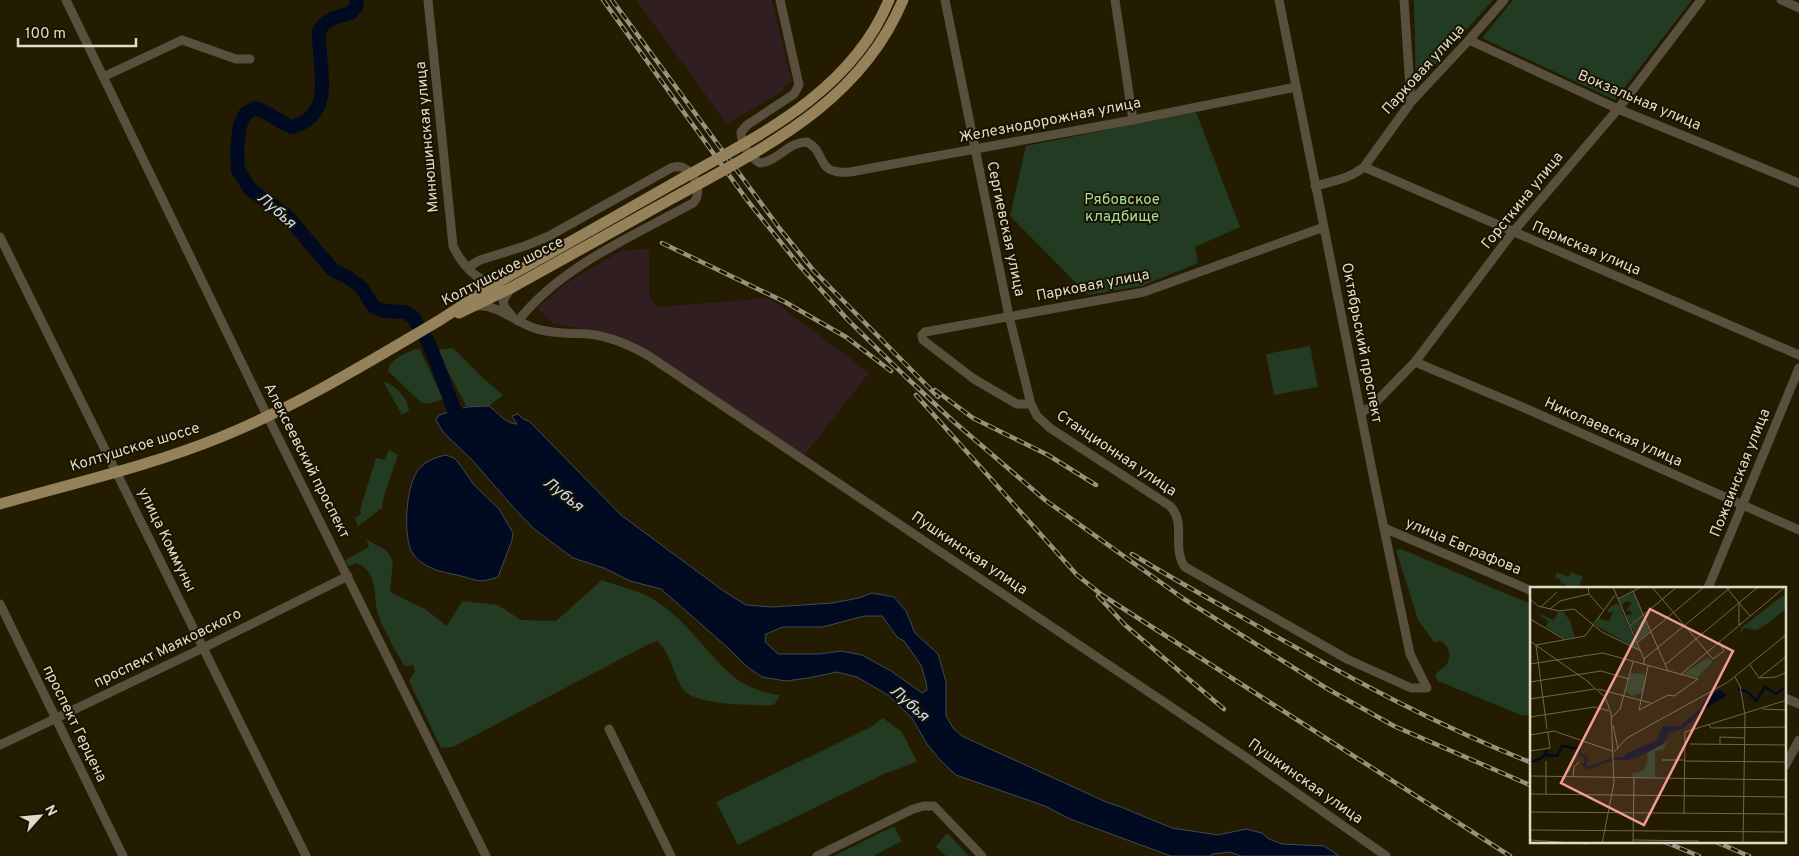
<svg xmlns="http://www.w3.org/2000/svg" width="1799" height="856" font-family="Overpass,sans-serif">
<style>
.commercial{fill:#301e21}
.green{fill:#233b23}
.water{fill:#000b22;stroke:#434954;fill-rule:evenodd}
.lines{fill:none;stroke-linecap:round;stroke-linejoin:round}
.river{stroke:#000b22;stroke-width:14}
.minor{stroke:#584f3d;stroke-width:9}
.major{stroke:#95825a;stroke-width:11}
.rail-casing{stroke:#97927c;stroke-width:4.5}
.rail{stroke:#191300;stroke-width:2.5;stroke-dasharray:8;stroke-linecap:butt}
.major-bridge{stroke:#95825a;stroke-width:11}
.labels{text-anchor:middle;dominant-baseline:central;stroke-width:4;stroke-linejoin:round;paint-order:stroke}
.street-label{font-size:15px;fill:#dfdbc9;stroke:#191300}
.park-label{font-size:15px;fill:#a2dda2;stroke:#191300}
.water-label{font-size:16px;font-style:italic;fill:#c7dcf4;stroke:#191300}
.inset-river{fill:none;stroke:#000b22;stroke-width:2.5}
.inset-road{fill:none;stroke:#6e6850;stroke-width:1}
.view{fill:#f59c91;fill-opacity:0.15;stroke:#f59c91;stroke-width:2.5}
.inset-edge{fill:none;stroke:#dfdbc9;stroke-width:2.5}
</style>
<rect width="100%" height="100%" fill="#231c00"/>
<g class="commercial">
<path d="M636,0H772L792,82L785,85L783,91L727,124Z"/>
<path d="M649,249V293L656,307L770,298L869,373L799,462L635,351L614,343L613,335L553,323L537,308L565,284L622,250Z"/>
</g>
<g class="green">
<path d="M1414,0H1493L1416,86Z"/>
<path d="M1513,0H1692L1615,100L1482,38Z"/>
<path d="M1196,112L1240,227L1195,247L1198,263L1142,286L1088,295L1010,216L1026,146Z"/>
<path d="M1310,346L1318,387L1274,395L1266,354Z"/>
<path d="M453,348L483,378L503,395L489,406L467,407L436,350Z"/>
<path d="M415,349L420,350L443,399C437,401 429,405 423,403C420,403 394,376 388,371C390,358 405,354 415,349Z"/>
<path d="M383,381C397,386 407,397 409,411L402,415Z"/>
<path d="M389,450L398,455L383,499L382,508L358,526L355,518L361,514L360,510L376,458L385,460Z"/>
<path d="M366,539L387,551L393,561L390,592L425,609L447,626L462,601L498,605L521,620L556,621L602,580C618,586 638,590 653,599C686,619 705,652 734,677C746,687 764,693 780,695L774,705C755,706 693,705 683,689C673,674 671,653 657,641L649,644L453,747L441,748L409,681L415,672L413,665L404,666C395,649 384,631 378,614C372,595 380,574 357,563L348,566L345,560L369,547Z"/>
<path d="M1401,549L1531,604V716L1521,715L1438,681L1435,675C1438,671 1442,669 1445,666C1453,658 1449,646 1441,641L1434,642L1418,620L1396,550Z"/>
<path d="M1557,572L1569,577L1571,572L1583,577L1578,588L1565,587L1566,585L1560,582L1561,580L1555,577Z"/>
<path d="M883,718L902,732L917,762L884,774L738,845L716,802L871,727Z"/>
<path d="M894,826L902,841L873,856H834Z"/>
<path d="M947,833L969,856H946L936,847Z"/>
</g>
<g class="water">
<path d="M489,406C497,412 506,424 517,424L512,416L518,414L523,419L529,421L621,515L725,592L746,605L773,607L832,603L859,598L872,593L894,597L906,611L915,633L938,654L946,682V716L953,728L962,736L1106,802L1121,807L1172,828L1218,835L1246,829L1262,833L1269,839L1282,844L1324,846L1339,856H1241L1230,852L1212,854L1211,856H1171L1070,819L1045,806L956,775L941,761L927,744L912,718L888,695L857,677L837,672L808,678L786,681L762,677L745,665L727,647L661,589L630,581L604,568L573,558L534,529L513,507L473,461L443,432L436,420L439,415L467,407ZM864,616H882L897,637L904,641L921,665L926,682L927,690L922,693L891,671L862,655L841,651L819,654H778L765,642L766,634L783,627H823Z"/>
<path d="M446,455L454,458L458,462L474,485L499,509L513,533L512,540L498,577C477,584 478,580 457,575C441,572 423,568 413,554C402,538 406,483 419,469C426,461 436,457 446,455Z"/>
</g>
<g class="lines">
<path class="river" d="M356,0L357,5L351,13C340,16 323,19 319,32C318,38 320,46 320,52C322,84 330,115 292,127C279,122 270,113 256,108L246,113L240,125L237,149L238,170L250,189L287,216L333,270L349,278L361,287L374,307L384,311L405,312L413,317L428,342L438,366L454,410L467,421"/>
<g class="minor">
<path d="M66,0L263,407L486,856"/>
<path d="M428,0L453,246C461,263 478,285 498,282"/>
<path d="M780,0L799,85L794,94L747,125L741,132C741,143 750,158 760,163C777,162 789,141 807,142C828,153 814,175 850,172L1133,120L1296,87"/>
<path d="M945,0L1009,316L1031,404"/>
<path d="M1115,0L1133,120"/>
<path d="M1279,0L1375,485L1410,654L1427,688H1411L1347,659L1185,567C1171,548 1187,523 1170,506L1050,428L1037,416L1031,404H1017L974,379L923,340L922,335L925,332L1144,292L1324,227"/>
<path d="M1404,0L1411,102"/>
<path d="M1781,0L1799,8"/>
<path d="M1469,40L1618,109L1799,183"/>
<path d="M103,77L182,40L236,59H250"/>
<path d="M1364,167L1799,355"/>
<path d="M1315,186C1333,181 1349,179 1364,167L1411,102L1469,40L1504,0"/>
<path d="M0,237L306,856"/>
<path d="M468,267L480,260L525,246L549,236L671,168C690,160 706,190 693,203C633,236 561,266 518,321"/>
<path d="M510,289L503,301L505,308L512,316"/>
<path d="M477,306C497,304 515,322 534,328C551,334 570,333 588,334C610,336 630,345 649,356L1247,758L1386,856"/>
<path d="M1415,362L1520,406L1799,530"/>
<path d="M1361,413L1372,406L1415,362L1513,232L1618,109L1701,0"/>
<path d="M1384,528L1532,591"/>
<path d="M1708,588L1799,368"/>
<path d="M0,604L123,856"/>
<path d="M1785,698L1799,704"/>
<path d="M609,729L671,856"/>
<path d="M0,745L203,648L348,576"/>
<path d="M1785,766L1799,740"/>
<path d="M817,856L913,809L924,806H934L982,856"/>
</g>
<g class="major">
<path d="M459,313L511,288"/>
<path d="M0,504C74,483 150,466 221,437C295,407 367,363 435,323C459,308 482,292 505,278"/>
</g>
<g class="rail-casing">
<g id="rail">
<path d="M603,0L747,200L799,265L848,320L905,376L953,421L1045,500L1184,599L1326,688L1394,726L1532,786"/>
<path d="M612,0L780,229L814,271L938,397"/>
<path d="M662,243L785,302L846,337L891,371"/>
<path d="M935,390L973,418L1048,455L1096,485"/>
<path d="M916,395L1077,575L1102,595L1510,856"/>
<path d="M1132,554C1178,582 1224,607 1270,633C1357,682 1439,726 1532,763"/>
<path d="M1098,596L1125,625L1224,709"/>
<path d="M1665,842L1699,856"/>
<path d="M1716,842L1749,856"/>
</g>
</g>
<use href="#rail" class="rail"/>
<g class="major-bridge">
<path d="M505,278C562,247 618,215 674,183C756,137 851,93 889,0"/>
<path d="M511,288C565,258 619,228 673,198C765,147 860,103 903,0"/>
</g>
</g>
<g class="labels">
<g class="street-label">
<text transform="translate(1424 70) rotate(-48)">Парковая улица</text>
<text transform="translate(1639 101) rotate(23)">Вокзальная улица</text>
<text transform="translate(1050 121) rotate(-11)">Железнодорожная улица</text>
<text transform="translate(428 137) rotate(-95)">Минюшинская улица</text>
<text transform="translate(1523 201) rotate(-51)">Горсткина улица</text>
<text transform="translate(1005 229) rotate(78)">Сергиевская улица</text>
<text transform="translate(1586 249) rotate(23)">Пермская улица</text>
<text transform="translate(503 272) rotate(-27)">Колтушское шоссе</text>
<text transform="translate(1093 286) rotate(-11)">Парковая улица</text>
<text transform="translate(1361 343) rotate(79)">Октябрьский проспект</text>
<text transform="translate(1613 433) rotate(24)">Николаевская улица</text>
<text transform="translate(135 448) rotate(-17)">Колтушское шоссе</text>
<text transform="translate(1116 454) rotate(34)">Станционная улица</text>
<text transform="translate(306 461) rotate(63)">Алексеевский проспект</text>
<text transform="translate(1741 473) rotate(-68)">Пожвинская улица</text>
<text transform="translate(166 540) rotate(64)">улица Коммуны</text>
<text transform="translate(1463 547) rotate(23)">улица Евграфова</text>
<text transform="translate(969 554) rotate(34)">Пушкинская улица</text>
<text transform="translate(168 649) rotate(-26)">проспект Маяковского</text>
<text transform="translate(74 724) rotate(64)">проспект Герцена</text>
<text transform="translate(1305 782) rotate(35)">Пушкинская улица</text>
</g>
<g class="park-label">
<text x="1122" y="200">Рябовское<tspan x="1122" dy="17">кладбище</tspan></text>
</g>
<g class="water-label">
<text transform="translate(276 211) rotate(41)">Лубья</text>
<text transform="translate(563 495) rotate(38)">Лубья</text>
<text transform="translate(909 704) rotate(41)">Лубья</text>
</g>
</g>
<g transform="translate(1530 587)">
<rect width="256" height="256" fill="#231c00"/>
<path d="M103,5L113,28L100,38L96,29L104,26L96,23L102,16L97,14L92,18L89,12ZM255,7L256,22L234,39L226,43L214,41L210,47L211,41ZM85,17H89L109,63L65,38L70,28V32L79,34L84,24L80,26L77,23ZM28,25H34L40,34L45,50L36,52L16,40L18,34L7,26L24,33ZM113,29L120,44L108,54L101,39ZM177,71L183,74L168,90L153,87ZM101,86L114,87L116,93L113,105L102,109L96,104ZM137,155L133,163L125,164V190H102L103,186L111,185L109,182L113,184L118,173L117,166Z" fill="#233b23"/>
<path d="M209,101L176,121L153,142L139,146L134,156L109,170L93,174L97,166L126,154L133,139H150L169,123L178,109L190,103L197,108Z" fill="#000b22"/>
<path class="inset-river" d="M208,102L218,105L226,114L235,100L246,107L257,99M0,176L13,170L17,163L16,168L27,169L32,159L49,162L50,167L57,171L54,178L59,181L82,172L96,171"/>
<path class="inset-road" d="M58,0L59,7L73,23M83,0L114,72V78M122,0L183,72L194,64L189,55M196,0L220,29M103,4L138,84M0,12L8,19L29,24L44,22L72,45L111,64M88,12L111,0M209,17V38M11,20L27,5M20,22L30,14L59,7M0,32L34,52M100,39L147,0M0,54L60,96M107,56L174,0M114,72L201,0M0,77L73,66L168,92M136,77L228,0M220,78L229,91M150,88L255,0M205,90L210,99L215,128L213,257M229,91L257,69M229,91L246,90L257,85M0,95L71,84L99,92M59,96L75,110L81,126L84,196L72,257M68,102L121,116M0,112L65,102M233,122L257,123M109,123L138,108L144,109L168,92M109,123L118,79M0,130L64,120L79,124M81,131L90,122L103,75M83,138L88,162M179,138L181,141L257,140M17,142L6,58L55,49L85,8M0,148L24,144L82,164M160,157L257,158M190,157V150L215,151M0,164L20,161L18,145M84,165L97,151L198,95L257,47M132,173H154M154,174L257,175M0,189L257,193M43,190L44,180L49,175M0,207L257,210M16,207V174M0,225L257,227M154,227L155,145L257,113M0,243L257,245M0,253L58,257M103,253L169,254M103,257L104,191"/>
<path class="view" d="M120,22L203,64L114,238L31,196Z"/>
<rect width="256" height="256" class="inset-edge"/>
</g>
<g transform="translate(40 816) rotate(63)" stroke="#191300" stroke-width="4" paint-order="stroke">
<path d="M0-4L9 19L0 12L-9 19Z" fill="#dfdbc9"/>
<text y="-8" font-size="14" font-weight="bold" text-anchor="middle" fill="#dfdbc9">N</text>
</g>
<path d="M18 38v8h118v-8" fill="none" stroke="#dfdbc9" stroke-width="2.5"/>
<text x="25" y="38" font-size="15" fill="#dfdbc9" stroke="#191300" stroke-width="4" paint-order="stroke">100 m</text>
</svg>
